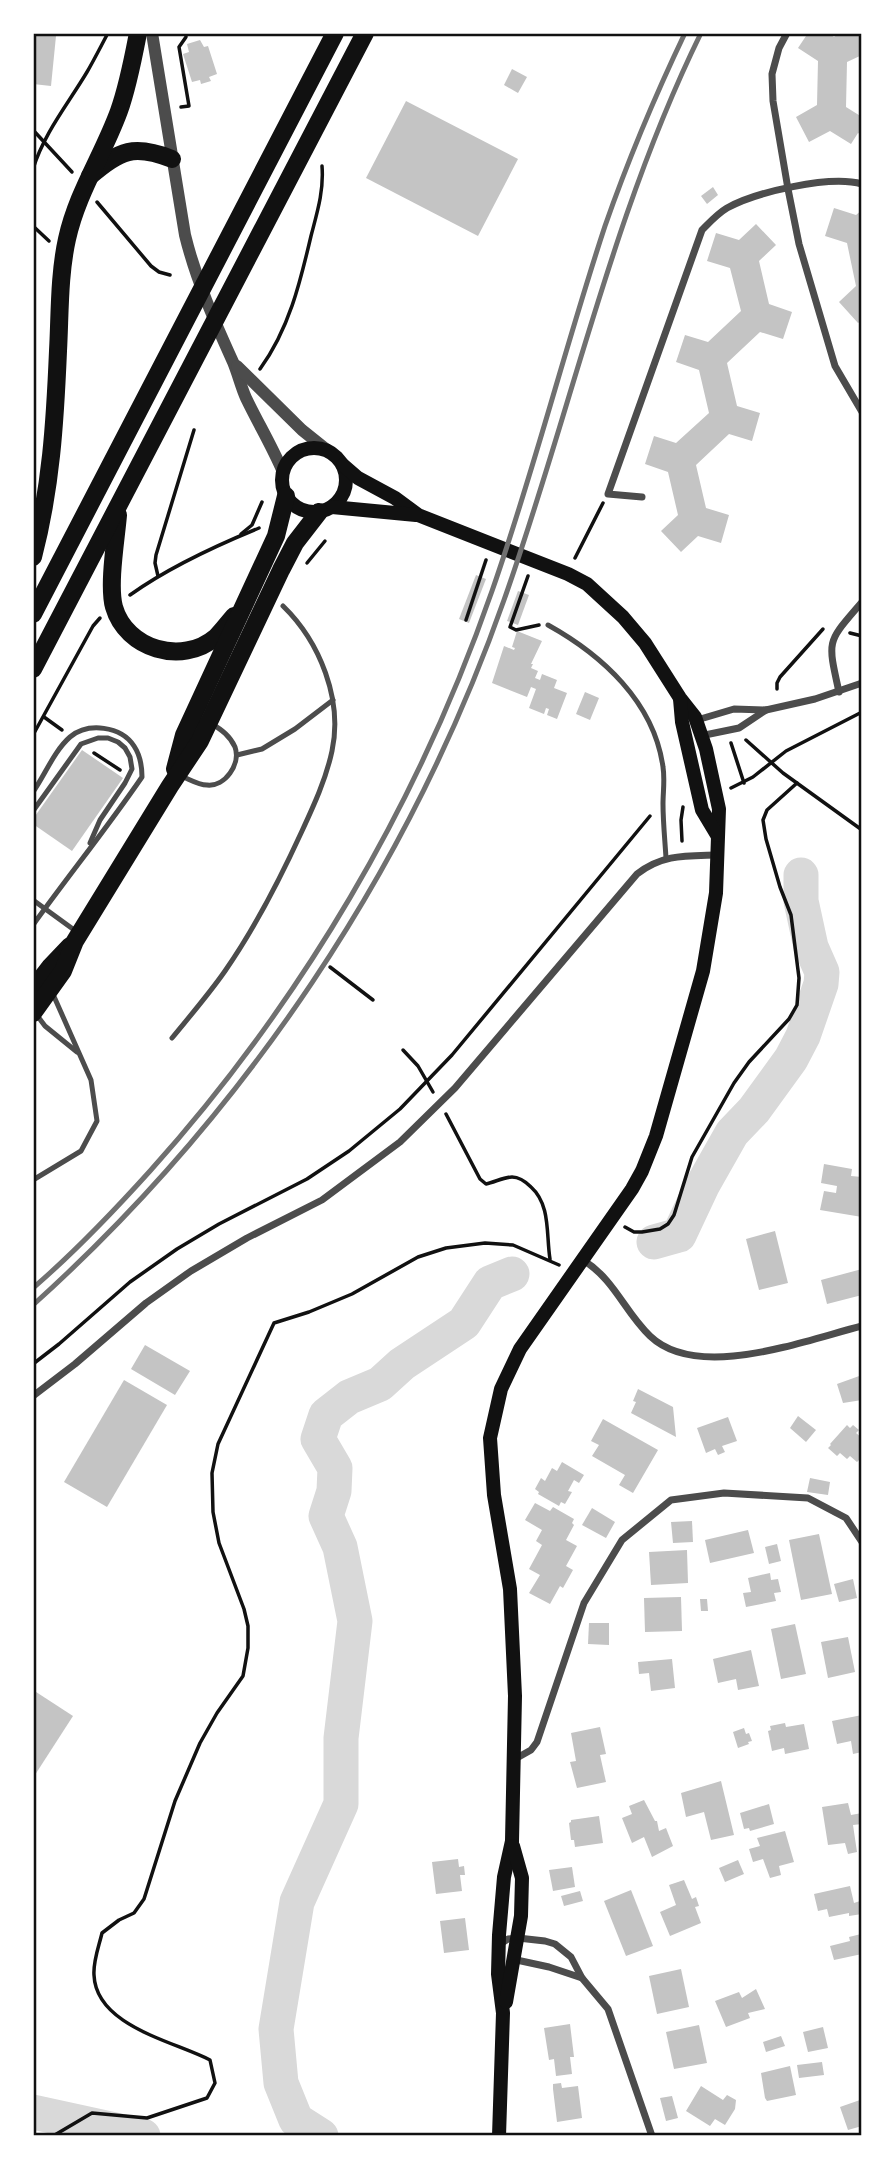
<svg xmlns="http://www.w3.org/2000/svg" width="895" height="2169" font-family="Barlow,sans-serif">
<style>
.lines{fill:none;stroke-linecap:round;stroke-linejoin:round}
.river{stroke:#d9d9d9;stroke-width:35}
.building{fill:#c4c4c4}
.path{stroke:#111;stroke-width:3.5}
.service{stroke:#4c4c4c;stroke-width:5}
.minor{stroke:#4c4c4c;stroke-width:7}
.tertiary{stroke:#4c4c4c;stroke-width:12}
.secondary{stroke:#111;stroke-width:14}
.trunk{stroke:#111;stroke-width:18}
.rail{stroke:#707070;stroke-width:5}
.neatline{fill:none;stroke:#111;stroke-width:2.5}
</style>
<rect width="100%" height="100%" fill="#fff"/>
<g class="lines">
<g class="river">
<path d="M654,1242L679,1235L702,1186L732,1133L754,1110L791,1059L803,1036L821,984L822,972L811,947L801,901V875"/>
<path d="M33,2112L143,2136"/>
<path d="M321,2136L296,2120L281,2083L276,2029L297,1902L341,1804V1738L355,1621L340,1547L326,1516L334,1491L335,1468L318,1439L326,1415L349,1397L380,1384L402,1364L464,1323L490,1283L512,1274"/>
</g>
</g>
<g class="building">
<path d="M808,33H828L834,37L840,33H862V55L847,62L846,107L862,117V135L858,133L851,144L830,131L809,142L796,117L817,105L818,61L798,48Z"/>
<path d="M33,34L56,36L51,86L33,84Z"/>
<path d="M200,40L204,47L208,46L217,74L209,77L211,81L201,84L200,80L192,82L183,54L189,52L187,44Z"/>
<path d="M512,69L527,77L518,93L504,85Z"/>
<path d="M406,101L518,159L478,236L366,178Z"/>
<path d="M713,187L718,195L707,204L701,196Z"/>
<path d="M834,208L856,215L862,210V320L858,323L839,302L856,286L847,243L825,236Z"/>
<path d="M756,224L776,245L759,261L769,304L792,312L783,339L760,332L727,363L737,406L760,413L752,441L729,434L696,465L706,508L729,515L721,543L698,536L681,552L661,531L678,515L668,472L645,464L654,436L676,443L709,413L699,370L676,362L685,335L708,342L741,311L730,268L707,261L716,233L739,240Z"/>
<path d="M476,575L486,579L469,623L459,619Z"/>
<path d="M518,591L529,595L518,625L507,621Z"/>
<path d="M517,631L542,641L531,664H533L531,668L538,671L535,678L540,680L542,674L557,680L554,688L567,693L557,719L547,715L549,709L546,708L544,714L529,708L536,689L531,687L527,697L492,683L504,646L514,650L515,648L512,647Z"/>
<path d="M585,692L599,698L590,720L576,714Z"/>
<path d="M82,750L123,778L72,851L33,824V819Z"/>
<path d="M824,1164L852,1169L851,1176L862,1177V1217L820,1210L824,1191L836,1193L837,1186L821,1183Z"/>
<path d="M775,1231L788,1283L759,1290L746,1239Z"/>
<path d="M862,1269V1295L827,1304L821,1280Z"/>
<path d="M145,1345L190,1371L175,1395L131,1369Z"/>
<path d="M862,1375V1400L843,1403L837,1384Z"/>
<path d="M124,1380L167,1405L107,1507L64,1482Z"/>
<path d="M638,1389L673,1407L676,1437L631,1413L636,1402L633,1401Z"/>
<path d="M798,1416L816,1430L806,1442L790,1428Z"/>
<path d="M728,1417L737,1441L722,1446L725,1452L718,1455L715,1449L706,1453L697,1428Z"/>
<path d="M603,1419L658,1450L633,1493L619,1485L625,1475L592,1456L599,1445L591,1441Z"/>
<path d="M847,1425L850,1428L853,1425L859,1430L856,1433L862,1438V1457L857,1462L850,1456L847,1459L840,1453L837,1456L828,1448L831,1445L830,1444Z"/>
<path d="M562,1462L584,1475L579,1483L574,1480L568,1491L572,1492L565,1504L561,1502L559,1506L538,1494L539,1492L535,1489L541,1478L545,1481L552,1468L557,1471Z"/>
<path d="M810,1478L830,1482L828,1495L807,1492Z"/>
<path d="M535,1503L550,1511L553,1507L574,1519L572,1523L574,1525L566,1540L577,1546L566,1566L573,1570L563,1588L560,1586L550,1604L529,1593L540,1575L529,1569L542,1545L536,1541L542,1530L525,1520Z"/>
<path d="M592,1508L615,1522L606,1538L582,1525Z"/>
<path d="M692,1521L693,1542L673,1543L671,1522Z"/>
<path d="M748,1530L754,1553L710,1563L705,1540Z"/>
<path d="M819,1534L832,1594L801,1600L789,1540Z"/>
<path d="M777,1544L781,1561L769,1564L765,1547Z"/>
<path d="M687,1550L688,1583L651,1585L649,1552Z"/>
<path d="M770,1573L771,1580L778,1579L781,1592L774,1593L776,1601L746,1607L743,1593L751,1592L748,1578Z"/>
<path d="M853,1579L857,1598L839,1602L834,1584Z"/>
<path d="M681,1597L682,1631L645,1632L644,1598Z"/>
<path d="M700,1599H707L708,1611H701Z"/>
<path d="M589,1623H609V1645L588,1644Z"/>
<path d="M795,1624L806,1674L781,1679L771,1629Z"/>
<path d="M848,1637L855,1672L828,1678L821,1642Z"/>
<path d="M751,1650L759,1686L738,1690L736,1679L718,1683L713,1659Z"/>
<path d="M672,1659L675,1688L651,1691L649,1673L639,1674L638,1662Z"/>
<path d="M33,1690L73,1716L33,1778Z"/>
<path d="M862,1715V1752L853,1754L851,1741L837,1744L832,1721Z"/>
<path d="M785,1723L786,1727L804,1724L809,1749L785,1754L784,1748L772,1751L768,1731L771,1730L770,1726Z"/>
<path d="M600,1727L606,1754L600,1755L606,1782L577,1788L570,1762L576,1761L571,1733Z"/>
<path d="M744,1728L746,1734L749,1733L752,1741L748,1742L749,1744L738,1748L733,1732Z"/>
<path d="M721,1781L734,1835L711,1840L704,1812L686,1817L681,1793Z"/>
<path d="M644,1800L655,1821H657L659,1831L666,1828L673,1846L652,1857L644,1837L632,1843L622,1818L632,1814L629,1806Z"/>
<path d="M848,1803L851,1815L862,1813V1824L853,1825L857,1852L848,1854L845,1843L828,1845L822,1807Z"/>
<path d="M769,1804L774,1824L750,1831L749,1828L744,1829L740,1813Z"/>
<path d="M599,1816L603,1843L575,1847L574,1840H571L569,1823L571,1822V1820Z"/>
<path d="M785,1831L794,1862L779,1866L781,1875L770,1878L763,1859L753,1862L749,1849L760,1846L757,1838Z"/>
<path d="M458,1859L459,1867L464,1866L465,1875H460L462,1891L436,1894L432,1862Z"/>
<path d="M738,1860L744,1874L725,1882L719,1868Z"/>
<path d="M572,1867L575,1887L553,1891L549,1870Z"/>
<path d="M684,1880L692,1899L696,1897L699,1906L695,1907L701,1923L670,1936L660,1912L676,1905L669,1885Z"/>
<path d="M850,1886L854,1903L860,1901L862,1914L849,1916V1913L829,1917L827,1909L818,1911L814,1894Z"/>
<path d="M631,1890L653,1946L626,1956L604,1901Z"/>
<path d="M580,1891L583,1901L564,1906L561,1896Z"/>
<path d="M465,1918L469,1950L444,1953L440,1921Z"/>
<path d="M861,1934L862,1954L834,1960L830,1946L850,1941L849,1937Z"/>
<path d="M681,1969L689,2007L657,2014L649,1976Z"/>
<path d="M756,1989L765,2009L748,2013L750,2018L726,2027L715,2001L739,1992L742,1998Z"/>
<path d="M570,2024L574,2057H570L572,2074L556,2076L554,2059L549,2060L544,2028Z"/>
<path d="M699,2025L707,2063L674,2069L666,2032Z"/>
<path d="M823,2027L828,2048L808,2052L803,2032Z"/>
<path d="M781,2036L785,2046L766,2052L763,2042Z"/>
<path d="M822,2062L824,2075L799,2078L797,2065Z"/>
<path d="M790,2066L796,2095L767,2101L765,2098L761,2073Z"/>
<path d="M561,2083L562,2088L578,2086L582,2118L557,2122L553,2089V2084Z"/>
<path d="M701,2086L723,2100L727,2095L736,2100L735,2109L725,2125L715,2119L710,2126L686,2111Z"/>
<path d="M672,2096L678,2118L666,2121L660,2098Z"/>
<path d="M860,2100L862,2126L848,2130L840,2107Z"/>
</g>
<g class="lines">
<g class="path">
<path d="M181,107L189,106L179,47L186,37"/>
<path d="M33,130L72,172"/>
<path d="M33,169C44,133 68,104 87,72C94,60 101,46 108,33"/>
<path d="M97,202L151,266L159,272L170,275"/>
<path d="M33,226L49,241"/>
<path d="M260,369C289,329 300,283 311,236C317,213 324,191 322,166"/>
<path d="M241,534L252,525L262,502"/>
<path d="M575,558L603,503"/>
<path d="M307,563L325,541"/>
<path d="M158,576L155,563L156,555L194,430"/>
<path d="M528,576L510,627L516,630L539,625"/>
<path d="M130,595C169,567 215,546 259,528"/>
<path d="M466,620L486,560"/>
<path d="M850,633L862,636"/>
<path d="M777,689V683L780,677L823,629"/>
<path d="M44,717L62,730"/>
<path d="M33,735L93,626L100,618"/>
<path d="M746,740L783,773L862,830"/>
<path d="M731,743L744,783"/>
<path d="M94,753L120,770"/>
<path d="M731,788L753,777L786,751L862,712"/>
<path d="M682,841L681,820L683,807"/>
<path d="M330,967L373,1000"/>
<path d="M403,1050L418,1066L433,1092"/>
<path d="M446,1114L480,1179L486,1184C495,1182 504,1177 512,1177C520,1177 526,1182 531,1187C551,1205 546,1235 550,1259"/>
<path d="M625,1227L634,1232H642L660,1229L668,1224L674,1215L692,1157L734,1083L749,1062L789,1019L797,1005L799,978L791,915L780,887L766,839L763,820L767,810L797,783"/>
<path d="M33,1364L59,1344L130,1282L177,1249L219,1224L307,1179L349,1151L400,1109L452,1055L650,816"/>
<path d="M53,2136L92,2113L147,2118L207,2098L215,2083L210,2060C173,2041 96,2026 94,1975C93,1961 99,1946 102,1933L119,1920L134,1913L144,1899L175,1801L200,1743L217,1713L243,1676L248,1648V1626L244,1609L219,1543L213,1512L212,1473L218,1444L274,1323L309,1312L352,1294L418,1257L446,1248L485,1243L513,1245L559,1265"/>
</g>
<g class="service">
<path d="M548,625C602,655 654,702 663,767C665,779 663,792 663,804C663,822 665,841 666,858"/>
<path d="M237,755L262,749L295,729L333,700"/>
<path d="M181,776C189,779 198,785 207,785C225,787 241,764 235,747C230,736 222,730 212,724"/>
<path d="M33,792C45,775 54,751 70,737C88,722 121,726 134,746C140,755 142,767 142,777C107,828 69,875 33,925"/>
<path d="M33,811L81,744L98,738H108L118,742L125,748L130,757L132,769L125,783L100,820L90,843"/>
<path d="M33,900L77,932"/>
<path d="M36,1014L45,1026L77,1052"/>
<path d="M172,1038C190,1016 209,994 225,971C255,928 280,879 302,831C314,805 326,779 332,751C343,700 320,642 283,606"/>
<path d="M33,1180L81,1151L97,1121L91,1080L52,992"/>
</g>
<g class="minor">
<path d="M787,33L779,48L772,74L773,101L788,189L799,244L835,366L862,412"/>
<path d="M642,497L608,494L702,230C710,222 717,214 727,208C756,192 829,175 862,184"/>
<path d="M839,692C827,638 827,643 862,602"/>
<path d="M697,720L734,709L766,710L815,699L862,683"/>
<path d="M700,736L739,728L766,710"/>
<path d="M583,1260C615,1280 624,1311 650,1336C698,1382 805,1340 862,1326"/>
<path d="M33,1396L75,1364L146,1303L191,1271L247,1238L322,1200L400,1142L455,1088L637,874C663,854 686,856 717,855"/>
<path d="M515,1759L531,1750L537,1742L584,1603L622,1540L671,1500L724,1493L808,1498L846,1518L862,1542"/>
<path d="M500,1944L508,1939L518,1938L545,1941L555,1944L571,1957L582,1978L608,2009L652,2136"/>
<path d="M512,1959L549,1967L582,1978"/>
</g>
<g class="tertiary">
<path d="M152,33L185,235C196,280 214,320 233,362C238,374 241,387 246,398C258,423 272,446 283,472"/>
<path d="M237,366L302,430L327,450"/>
</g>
<g class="secondary">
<circle cx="314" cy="480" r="32"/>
<path d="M343,465L358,478L395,498L418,515L568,574L587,584L623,617L645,643L680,698L695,717L706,749L719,809L716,893L703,971L656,1136L642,1171L632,1189L520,1349L501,1389L490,1438L494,1495L510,1589L515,1696L512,1841L504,1877L499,1935L498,1974L503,2013L499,2136"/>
<path d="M332,507L416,515"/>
<path d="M680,699L682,722L702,810L717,835"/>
<path d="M506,2002L521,1916L522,1878L513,1846"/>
</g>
<g class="trunk">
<path d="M90,176C120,150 134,144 172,159"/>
<path d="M118,515C116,539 108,585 114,607C126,649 182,666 216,637C222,631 228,623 234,616"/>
<path d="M33,557C51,488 55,422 58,351C60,314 59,275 67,239C77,193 103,155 119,111C128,86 133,59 138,33"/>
<path d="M33,614L335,33"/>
<path d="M33,669L365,33"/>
<path d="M175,769L184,735L276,536L286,496"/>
<path d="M33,989L50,967L70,946"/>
<path d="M33,1013L63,971L75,941L170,786L200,741L281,570L295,543L319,512"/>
</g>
<g class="rail">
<path d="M33,1288C75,1252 113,1212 150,1171C301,1003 418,804 492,591C534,471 565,347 605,226C628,160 655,96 685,33"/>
<path d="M33,1305C245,1114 409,870 504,600C571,411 612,214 701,33"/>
</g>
</g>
<rect width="895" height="2169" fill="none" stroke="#ffffff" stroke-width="70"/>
<rect x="35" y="35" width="825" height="2099" class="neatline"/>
</svg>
